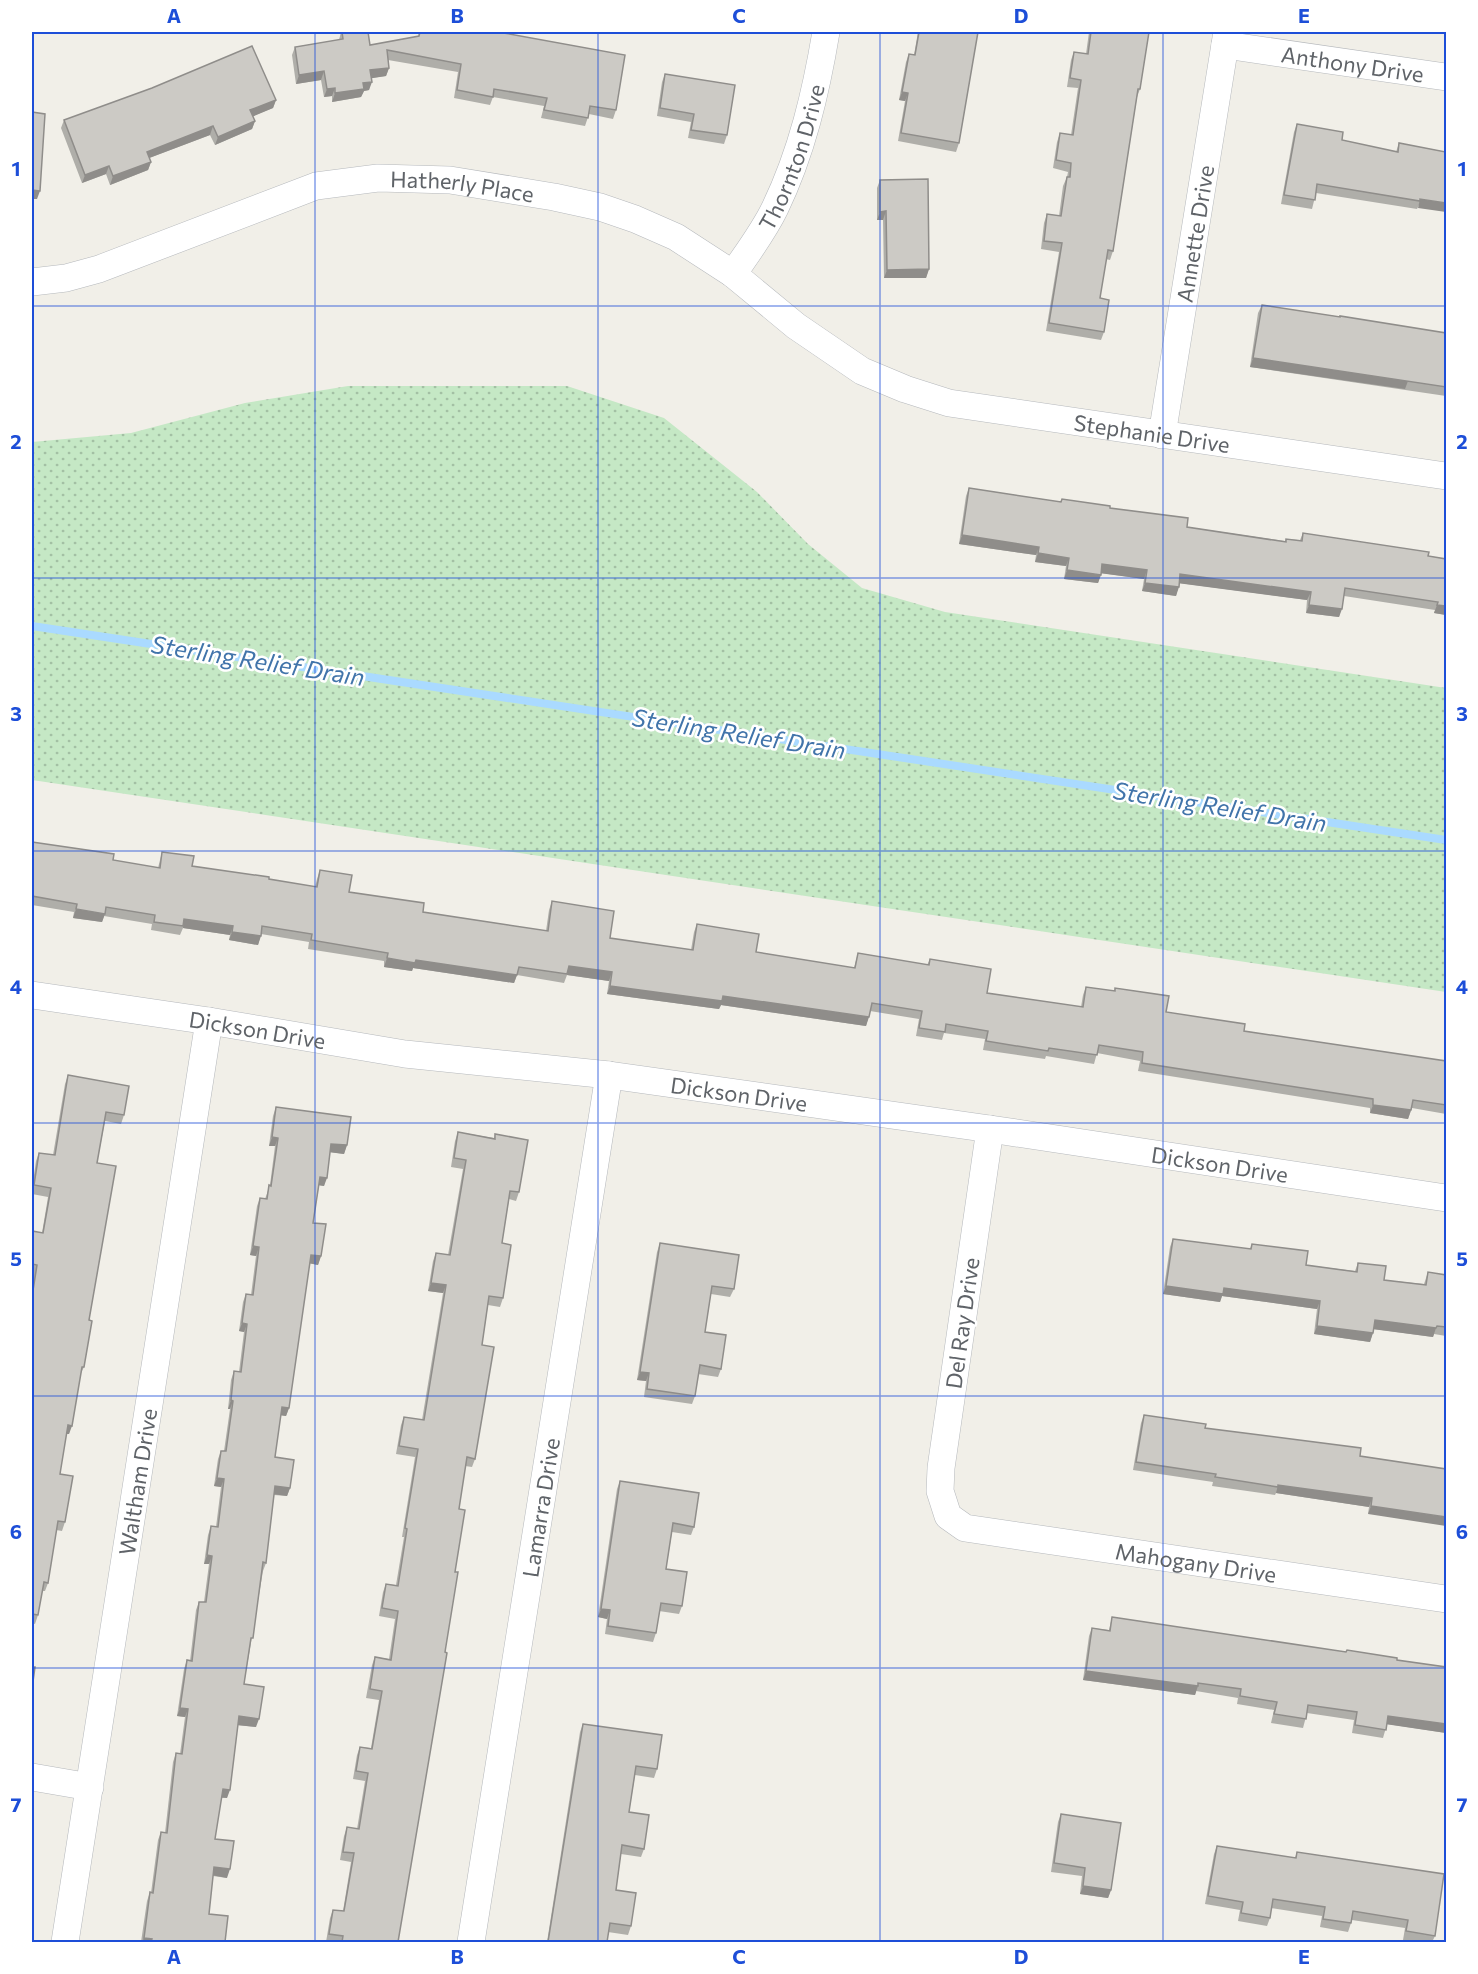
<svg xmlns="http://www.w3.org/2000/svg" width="1478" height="1974" font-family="Commissioner,sans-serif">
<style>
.grass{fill:url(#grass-dots)}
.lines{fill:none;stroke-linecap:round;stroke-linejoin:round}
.stream{stroke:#aadaff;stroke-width:8}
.minor-casing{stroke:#b5b8bc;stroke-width:28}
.minor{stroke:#fff;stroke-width:27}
.wall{fill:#afaea9}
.shaded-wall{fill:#8f8d8a}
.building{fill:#cccac5;stroke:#8f8d8a;stroke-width:1.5}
.grid{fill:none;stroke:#1d4ed8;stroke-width:1.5;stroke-opacity:0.55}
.labels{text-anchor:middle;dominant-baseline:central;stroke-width:5;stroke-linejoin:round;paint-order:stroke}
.street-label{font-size:22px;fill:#5f6368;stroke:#fff}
.water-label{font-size:24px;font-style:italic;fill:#4174aa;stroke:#fff}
.neatline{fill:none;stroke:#1d4ed8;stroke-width:2}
.grid-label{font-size:20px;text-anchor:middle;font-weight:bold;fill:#1d4ed8}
</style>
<defs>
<pattern id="grass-dots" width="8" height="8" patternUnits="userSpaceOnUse" patternTransform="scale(1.5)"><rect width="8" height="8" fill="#c5e8c5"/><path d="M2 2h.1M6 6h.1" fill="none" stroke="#a3c0a4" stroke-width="1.8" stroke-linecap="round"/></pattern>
</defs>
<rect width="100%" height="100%" fill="#f1efe8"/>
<path class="grass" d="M348,386H567L664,418L757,492L808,544L862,588L945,612L1446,688V992L32,780V442L131,433L245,403Z"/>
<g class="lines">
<path class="stream" d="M32,626L1446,840"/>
<g class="minor-casing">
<g id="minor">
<path id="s1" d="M1225,45L1446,77"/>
<path id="s2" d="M733,274C748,252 764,231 775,208C802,152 816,92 826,32"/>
<path id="s3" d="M32,282L66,278L99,269L316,186L378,178L450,180L554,197L600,207L635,219L676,237L733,274L796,326L862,371L905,389L949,403L1446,476"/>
<path id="s4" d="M1162,435L1227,32"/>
<path id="s5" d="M32,995L209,1021L405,1054L609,1075L990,1129L1446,1198"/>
<path id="s6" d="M990,1129L941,1468L940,1491L948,1516L965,1528L1446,1599"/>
<path d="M32,1777L90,1787"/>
<path id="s7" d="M65,1942L209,1021"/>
<path id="s8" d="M471,1942L609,1075"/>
</g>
</g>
<use href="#minor" class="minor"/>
</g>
<g class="wall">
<path d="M341,32L370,45L418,37L419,32H504V33L616,110L613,119L589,114L585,126L541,118L544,106L493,97L490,105L454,98L458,72L388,60L389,68L386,76L371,78L369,90L364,91L361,97L332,102V96L324,97L321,80L296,84L292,55L295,47L339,40Z"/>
<path d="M918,32H978L959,143L956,152L898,141L905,101L899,100L906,62L909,54L914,55Z"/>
<path d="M1089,32H1149L1140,89L1137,97L1113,251L1110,260L1106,259L1100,298L1104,332L1101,340L1046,331L1059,252L1041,249L1044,223L1047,214L1059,216L1063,186L1067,177L1068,172L1053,168L1057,142L1060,133L1071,135L1078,88L1067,87L1071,60L1074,52L1086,54Z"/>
<path d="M665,74L727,135L724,144L688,138L691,122L657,116L662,82Z"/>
<path d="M276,100L273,108L253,116L255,121L252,129L215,145L210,135L149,158L151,162L148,170L110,185L106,174L82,183L61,128L64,120Z"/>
<path d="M1297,124L1342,140L1396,152L1399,143L1446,152L1417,209L1316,193L1312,209L1281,204L1294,132Z"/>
<path d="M880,180L929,269L926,278H884L883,220H877V188Z"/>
<path d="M1262,305L1446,333V396L1250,367L1258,313Z"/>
<path d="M969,488L1061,502L1062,499L1110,508L1187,527L1285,541L1286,539L1300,540L1303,533L1446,559V615L1434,613L1435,610L1344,596L1339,617L1306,613L1307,600L1179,583L1176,596L1142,591L1144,579L1101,573L1098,583L1064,579L1066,566L1035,562L1036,555L959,544L966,496Z"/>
<path d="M32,842L113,860L158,868L162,852L192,866L315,887L317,879L320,870L349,892L423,912L546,931L549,910L552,901L610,938L691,950L694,932L697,924L756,952L854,968L858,953L927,965L930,959L987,993L1081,1007L1083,995L1086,987L1114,991L1115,988L1166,1012L1244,1031L1446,1061V1114L1412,1108L1408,1119L1370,1113V1108L1138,1071L1140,1061L1097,1053L1094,1064L1046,1056L1045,1059L983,1050L985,1039L944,1033L942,1040L916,1036L919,1019L870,1011L866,1026L721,1005L719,1009L607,994L609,981L567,975L564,983L517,975L514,983L413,968L412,971L384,967V961L308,949L309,942L261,934L258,945L229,940L230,935L183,928L180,935L151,930L152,924L104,916L102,922L73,918L74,912L32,905Z"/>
<path d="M68,1075L124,1115L121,1124L105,1121L97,1163L89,1320L84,1367L80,1375L69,1434H66L60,1474L65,1522L62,1531L56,1530L48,1583L45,1591H42L38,1615L35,1624L32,1623V1288L34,1274L32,1273V1231L42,1233L48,1197L32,1194V1189L36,1161L39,1153L53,1155L65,1084Z"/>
<path d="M276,1107L347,1145L344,1154L330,1152L324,1186L319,1185L313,1223L321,1256L318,1265L309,1263L289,1408L286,1416L280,1415L275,1457L290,1488L287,1496L274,1495L266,1563L263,1571L244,1684L256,1727L238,1725L227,1798H221L215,1839L227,1878L213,1876L209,1914L225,1942H141L147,1901L150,1892L151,1893L158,1840L161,1832L165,1833L173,1762L176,1753L180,1754L185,1717L177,1716L184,1669L187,1660L190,1661L196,1610L199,1602H204L209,1564H204L208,1535L211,1526L216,1527L221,1487L214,1486L218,1459L221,1451H224L230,1409H228L231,1380L234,1371L239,1372L244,1332L239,1331L243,1302L246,1294L251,1295L256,1256L250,1255L257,1206L260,1198L265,1199L270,1185L275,1146H269L273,1116Z"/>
<path d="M458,1132L494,1138L495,1134L519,1192L516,1201L509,1199L502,1243L503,1298L500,1307L488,1305L482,1345L475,1459L472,1467L465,1466L459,1509L455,1572L398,1942H326L330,1918L333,1910L343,1911L351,1862L340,1860L344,1836L347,1827L357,1829L365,1781L353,1779L357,1755L360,1747L371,1748L379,1700L366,1698L372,1665L375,1657L389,1659L395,1619L379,1616L383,1592L386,1584L396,1585L404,1537H402L415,1457L396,1454L401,1425L404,1417L422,1420L443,1293L428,1291L433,1261L436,1253L448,1255L463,1169L451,1167L455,1141Z"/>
<path d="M1173,1239L1250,1249L1252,1244L1306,1265L1355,1271L1358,1263L1384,1280L1424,1284L1428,1272L1446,1275V1336L1434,1334L1433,1337L1374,1329L1370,1342L1314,1334L1317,1309L1222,1296L1220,1302L1163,1294L1170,1247Z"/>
<path d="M660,1243L734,1289L730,1297L711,1294L705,1332L721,1369L718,1377L698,1374L695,1396L692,1404L644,1397L646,1381L637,1380L657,1252Z"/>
<path d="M1144,1415L1205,1428L1360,1456L1446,1469L1368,1514L1369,1507L1276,1493L1275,1495L1212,1486L1213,1482L1133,1470L1141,1423Z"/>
<path d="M620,1481L694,1527L691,1535L672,1532L666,1569L682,1606L679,1614L659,1611L656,1633L653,1642L605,1634L607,1619L598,1617L617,1489Z"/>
<path d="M1112,1617L1397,1660L1446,1733L1387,1724L1383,1738L1352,1733L1354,1720L1307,1713L1303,1728L1271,1723L1274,1710L1237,1704L1238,1698L1196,1691L1195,1695L1083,1680L1089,1636L1092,1628L1109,1630Z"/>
<path d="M583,1724L657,1769L654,1778L635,1775L629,1812L644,1849L641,1857L621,1854L616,1890L631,1926L628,1935L608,1932L607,1942H547L580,1732Z"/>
<path d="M1061,1814L1111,1890L1108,1898L1080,1894L1082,1876L1051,1872L1058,1822Z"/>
<path d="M1217,1846L1295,1858L1297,1852L1435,1936L1432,1942H1421L1403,1940L1405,1928L1352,1920L1348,1932L1320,1927L1322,1916L1271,1908L1270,1918L1267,1926L1238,1921L1240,1910L1205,1904L1214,1854Z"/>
</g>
<g class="shaded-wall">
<path d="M389,68L386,76L367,79L370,70Z"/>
<path d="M324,71L321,80L296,84L299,75Z"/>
<path d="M372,82L369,90L364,91L361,97L332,102L335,93L363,83Z"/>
<path d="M335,88L332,96L324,97L327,89Z"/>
<path d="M902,92L908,93L905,101L899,100Z"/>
<path d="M276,100L273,108L247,119L250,110Z"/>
<path d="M255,121L252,129L215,145L218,137Z"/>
<path d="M213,126L210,135L144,160L147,152Z"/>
<path d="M151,162L148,170L110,185L113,176Z"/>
<path d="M109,166L106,174L82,183L85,175Z"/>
<path d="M32,190L40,191L37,199H32Z"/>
<path d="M1420,199L1446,203V212L1418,208Z"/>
<path d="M886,211L883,220H877L880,212Z"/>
<path d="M929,269L926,278H884L887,270Z"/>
<path d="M1253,358L1408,381L1405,389L1250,367Z"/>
<path d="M962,535L1039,547L1036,555L959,544Z"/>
<path d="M1038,553L1069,558L1066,566L1035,562Z"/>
<path d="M1102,564L1147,570L1144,579L1099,573Z"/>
<path d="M1067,570L1101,575L1098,583L1064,579Z"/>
<path d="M1180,574L1311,592L1307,600L1177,583Z"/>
<path d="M1145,583L1179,587L1176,596L1142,591Z"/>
<path d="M1309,605L1342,609L1339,617L1306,613Z"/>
<path d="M1437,605L1446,606V615L1434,613Z"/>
<path d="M76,909L105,914L102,922L73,918Z"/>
<path d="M184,919L233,926L230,935L183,928Z"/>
<path d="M232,932L261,936L258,945L229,940Z"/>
<path d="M387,958L416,960L517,975L514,983L413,968L412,971L384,967Z"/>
<path d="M569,966L612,972L609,981L567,975Z"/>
<path d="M610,986L723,996L869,1017L866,1026L721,1005L719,1009L607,994Z"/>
<path d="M1373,1105L1411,1110L1408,1119L1370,1113Z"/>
<path d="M272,1137L278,1138L275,1146H269Z"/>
<path d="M331,1144L347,1145L344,1154L328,1152Z"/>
<path d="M320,1177L327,1178L324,1186L317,1185Z"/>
<path d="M253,1246L259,1247L256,1256L250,1255Z"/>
<path d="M311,1255L321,1256L318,1265L308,1263Z"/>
<path d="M431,1283L446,1285L443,1293L428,1291Z"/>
<path d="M1166,1286L1224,1288L1320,1301L1317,1309L1222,1296L1220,1302L1163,1294Z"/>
<path d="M1375,1320L1436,1328L1433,1337L1372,1329Z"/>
<path d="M242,1323L247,1324L244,1332L239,1331Z"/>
<path d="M1317,1326L1373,1333L1370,1342L1314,1334Z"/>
<path d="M640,1372L649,1373L646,1381L637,1380Z"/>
<path d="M231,1400L233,1401L230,1409H228Z"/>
<path d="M282,1407L289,1408L286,1416L279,1415Z"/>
<path d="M68,1425L72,1426L69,1434H65Z"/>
<path d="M217,1478L224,1479L221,1487L214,1486Z"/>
<path d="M1278,1485L1372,1498L1369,1507L1276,1493Z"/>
<path d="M275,1486L290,1488L287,1496L272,1494Z"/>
<path d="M1371,1506L1446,1517V1526L1368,1514Z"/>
<path d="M207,1555L212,1556L209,1564H204Z"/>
<path d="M601,1609L610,1610L607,1619L598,1617Z"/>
<path d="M1086,1671L1198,1686L1195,1695L1083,1680Z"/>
<path d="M180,1708L188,1709L185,1717L177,1716Z"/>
<path d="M239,1716L259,1719L256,1727L236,1725Z"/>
<path d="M1388,1716L1446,1724V1733L1385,1724Z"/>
<path d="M223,1789L230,1790L227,1798L219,1797Z"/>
<path d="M214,1867L230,1869L227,1878L211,1875Z"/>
<path d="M1083,1886L1111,1890L1108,1898L1080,1894Z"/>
<path d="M144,1938L152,1939L150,1942H142Z"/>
</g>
<g class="building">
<path d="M342,32H368L370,45L419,36L420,32H504V33L625,55L616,110L590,106L588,118L544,110L547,98L494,89L493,97L457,90L461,64L387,50L389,68L370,70L372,82L363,83L364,89L335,93V88L327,89L324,71L299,75L295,47L343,39Z"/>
<path d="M919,32H978L959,143L901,133L908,93L902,92L909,54L915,55Z"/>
<path d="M1091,32H1149L1140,89H1138L1113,251L1108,250L1100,298L1109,300L1104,332L1049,323L1062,243L1044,241L1047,214L1061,216L1067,177H1070L1071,163L1056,160L1060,133L1073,135L1081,80L1070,78L1074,52L1088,54Z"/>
<path d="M252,46L276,100L250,110L255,121L218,137L213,126L147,152L151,162L113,176L109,166L85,175L64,120L152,88Z"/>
<path d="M665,74L735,85L727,135L691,130L694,114L660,108Z"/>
<path d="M32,112L45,114L40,191L32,190Z"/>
<path d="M1297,124L1343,132L1342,140L1398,152L1399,143L1446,152V203L1420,199V201L1317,184L1315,200L1284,195Z"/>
<path d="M928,179L929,269L887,270L886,211L880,212V180Z"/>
<path d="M1262,305L1340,317V316L1446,333V387L1253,358Z"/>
<path d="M969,488L1061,502L1062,499L1110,506V508L1188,518L1187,527L1286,542V539L1302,541L1303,533L1429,552L1428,556L1446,559V606L1437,605L1438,602L1345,588L1342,609L1309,605L1311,592L1180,574L1179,587L1145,583L1147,570L1102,564L1101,575L1067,570L1069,558L1038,553L1039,547L962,535Z"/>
<path d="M32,842L114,854L113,860L160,868L162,852L194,856L192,866L269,877V879L317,887L320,870L352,875L349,892L424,903L423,912L548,931L552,901L614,911L610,938L693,950L697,924L759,934L756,952L855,968L858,953L929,965L930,959L991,969L987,993L1083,1007L1086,987L1115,991V988L1169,996L1166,1012L1245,1024L1244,1031L1446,1061V1105L1413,1100L1411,1110L1373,1105V1099L1142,1063L1143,1052L1099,1045L1097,1055L1049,1048L1048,1051L986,1041L988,1031L946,1024L945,1032L919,1028L922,1011L872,1003L869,1017L723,996L722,1001L610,986L612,972L569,966L567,974L519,967L517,975L416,960L415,963L387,958L388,953L311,940L312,934L262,926L261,936L232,932L233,926L184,919L183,926L154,922L155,915L106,907L105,914L76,909L77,904L32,896Z"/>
<path d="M68,1075L129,1086L124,1115L106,1112L97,1163L116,1166L89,1320L92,1321L84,1367H82L72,1426L68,1425L60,1474L73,1476L65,1522L58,1521L48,1583L44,1582L38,1615L32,1614V1297L37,1265L32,1264V1231L43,1233L51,1188L34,1185L39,1153L55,1155Z"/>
<path d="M276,1107L351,1117L347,1145L331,1144L327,1178L320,1177L313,1223L326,1224L321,1256L311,1255L289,1408L282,1407L275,1457L294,1460L290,1488L275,1486L266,1563L263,1562L253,1638H251L244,1684L264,1687L259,1719L239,1716L230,1790L223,1789L215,1839L234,1841L230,1869L214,1867L209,1914L228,1916L225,1942H151L152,1939L144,1938L150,1892L153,1893L161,1832L167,1833L176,1753L182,1754L188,1709L180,1708L187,1660L192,1661L199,1602H206L212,1556L207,1555L211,1526L218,1527L224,1479L217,1478L221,1451H226L233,1401L231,1400L234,1371L241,1372L247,1324L242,1323L246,1294L253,1295L259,1247L253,1246L260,1198L267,1199L269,1185L271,1186L278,1138L272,1137Z"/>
<path d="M458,1132L495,1139V1134L528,1140L519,1192L510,1191L502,1243L511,1245L503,1298L489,1296L482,1345L494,1347L475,1459L467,1457L459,1509L465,1510L455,1572H458L445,1652L447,1653L398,1942H342L343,1936L329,1934L333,1910L344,1911L354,1853L343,1852L347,1827L359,1829L368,1773L356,1771L360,1747L372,1749L382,1691L370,1689L375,1657L391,1660L398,1611L382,1608L386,1584L398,1586L407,1529L405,1528L418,1449L399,1446L404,1417L424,1420L446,1285L431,1283L436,1253L450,1255L466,1160L454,1158Z"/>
<path d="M1173,1239L1251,1249L1252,1244L1308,1251L1306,1265L1357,1272L1358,1263L1386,1266L1384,1280L1426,1285L1428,1272L1446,1275V1327L1437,1326L1436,1328L1375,1320L1373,1333L1317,1326L1320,1301L1224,1288L1223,1294L1166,1286Z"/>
<path d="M660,1243L739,1255L734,1289L712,1286L705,1332L726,1335L721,1369L700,1365L695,1396L647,1389L649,1373L640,1372Z"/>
<path d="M1144,1415L1206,1424L1205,1428L1361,1448L1360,1456L1446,1469V1517L1371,1506L1372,1498L1278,1485V1487L1215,1477L1216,1474L1136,1462Z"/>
<path d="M620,1481L699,1493L694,1527L673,1523L666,1569L687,1572L682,1606L661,1603L656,1633L608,1626L610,1610L601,1609Z"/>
<path d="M1112,1617L1346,1652L1347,1650L1397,1658V1660L1446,1667V1724L1388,1716L1386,1730L1355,1725L1357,1712L1308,1705L1306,1719L1274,1714L1277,1702L1240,1696L1241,1689L1198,1683V1686L1086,1671L1092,1628L1110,1631Z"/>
<path d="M32,1667H35L32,1689Z"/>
<path d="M583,1724L662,1735L657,1769L636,1766L629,1812L649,1815L644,1849L622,1845L616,1890L636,1893L631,1926L610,1923L607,1942H548Z"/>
<path d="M1061,1814L1121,1823L1111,1890L1083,1886L1085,1868L1054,1863Z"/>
<path d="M1217,1846L1296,1858L1297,1852L1444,1874L1435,1936L1406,1931L1408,1920L1353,1911L1351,1923L1323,1919L1325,1907L1273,1899L1270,1918L1241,1913L1243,1902L1208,1896Z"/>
</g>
<path class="grid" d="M315,32V1942M598,32V1942M880,32V1942M1163,32V1942M32,306H1446M32,578H1446M32,851H1446M32,1123H1446M32,1396H1446M32,1668H1446"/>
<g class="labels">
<g class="street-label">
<text stroke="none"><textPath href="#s1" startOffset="129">Anthony Drive</textPath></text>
<text stroke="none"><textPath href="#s2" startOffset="132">Thornton Drive</textPath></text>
<text stroke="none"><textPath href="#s3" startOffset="448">Hatherly Place</textPath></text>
<text stroke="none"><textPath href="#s4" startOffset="204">Annette Drive</textPath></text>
<text stroke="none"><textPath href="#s3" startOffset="1197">Stephanie Drive</textPath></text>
<text stroke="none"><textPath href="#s5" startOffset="228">Dickson Drive</textPath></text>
<text stroke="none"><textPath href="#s5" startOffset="714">Dickson Drive</textPath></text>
<text stroke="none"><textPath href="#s5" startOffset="1200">Dickson Drive</textPath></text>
<text transform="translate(962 1323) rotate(-82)">Del Ray Drive</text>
<text stroke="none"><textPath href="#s7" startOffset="466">Waltham Drive</textPath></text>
<text stroke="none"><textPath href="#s8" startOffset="440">Lamarra Drive</textPath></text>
<text stroke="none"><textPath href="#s6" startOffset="646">Mahogany Drive</textPath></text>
</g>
<g class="water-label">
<text transform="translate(258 660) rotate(9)">Sterling Relief Drain</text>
<text transform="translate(739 733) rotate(9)">Sterling Relief Drain</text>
<text transform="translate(1220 806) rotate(9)">Sterling Relief Drain</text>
</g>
</g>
<rect width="1478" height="1974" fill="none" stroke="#ffffff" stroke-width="66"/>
<rect x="33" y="33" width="1412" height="1908" class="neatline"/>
<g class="grid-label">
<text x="174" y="23">A</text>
<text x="457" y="23">B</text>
<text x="739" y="23">C</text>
<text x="1021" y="23">D</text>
<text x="1304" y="23">E</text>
<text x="16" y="176">1</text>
<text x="1462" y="176">1</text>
<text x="16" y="449">2</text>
<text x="1462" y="449">2</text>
<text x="16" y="721">3</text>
<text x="1462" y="721">3</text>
<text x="16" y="994">4</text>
<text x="1462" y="994">4</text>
<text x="16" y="1266">5</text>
<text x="1462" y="1266">5</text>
<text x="16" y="1539">6</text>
<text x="1462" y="1539">6</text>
<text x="16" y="1812">7</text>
<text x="1462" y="1812">7</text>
<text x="174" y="1964">A</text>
<text x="457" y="1964">B</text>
<text x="739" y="1964">C</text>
<text x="1021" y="1964">D</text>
<text x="1304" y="1964">E</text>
</g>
</svg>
